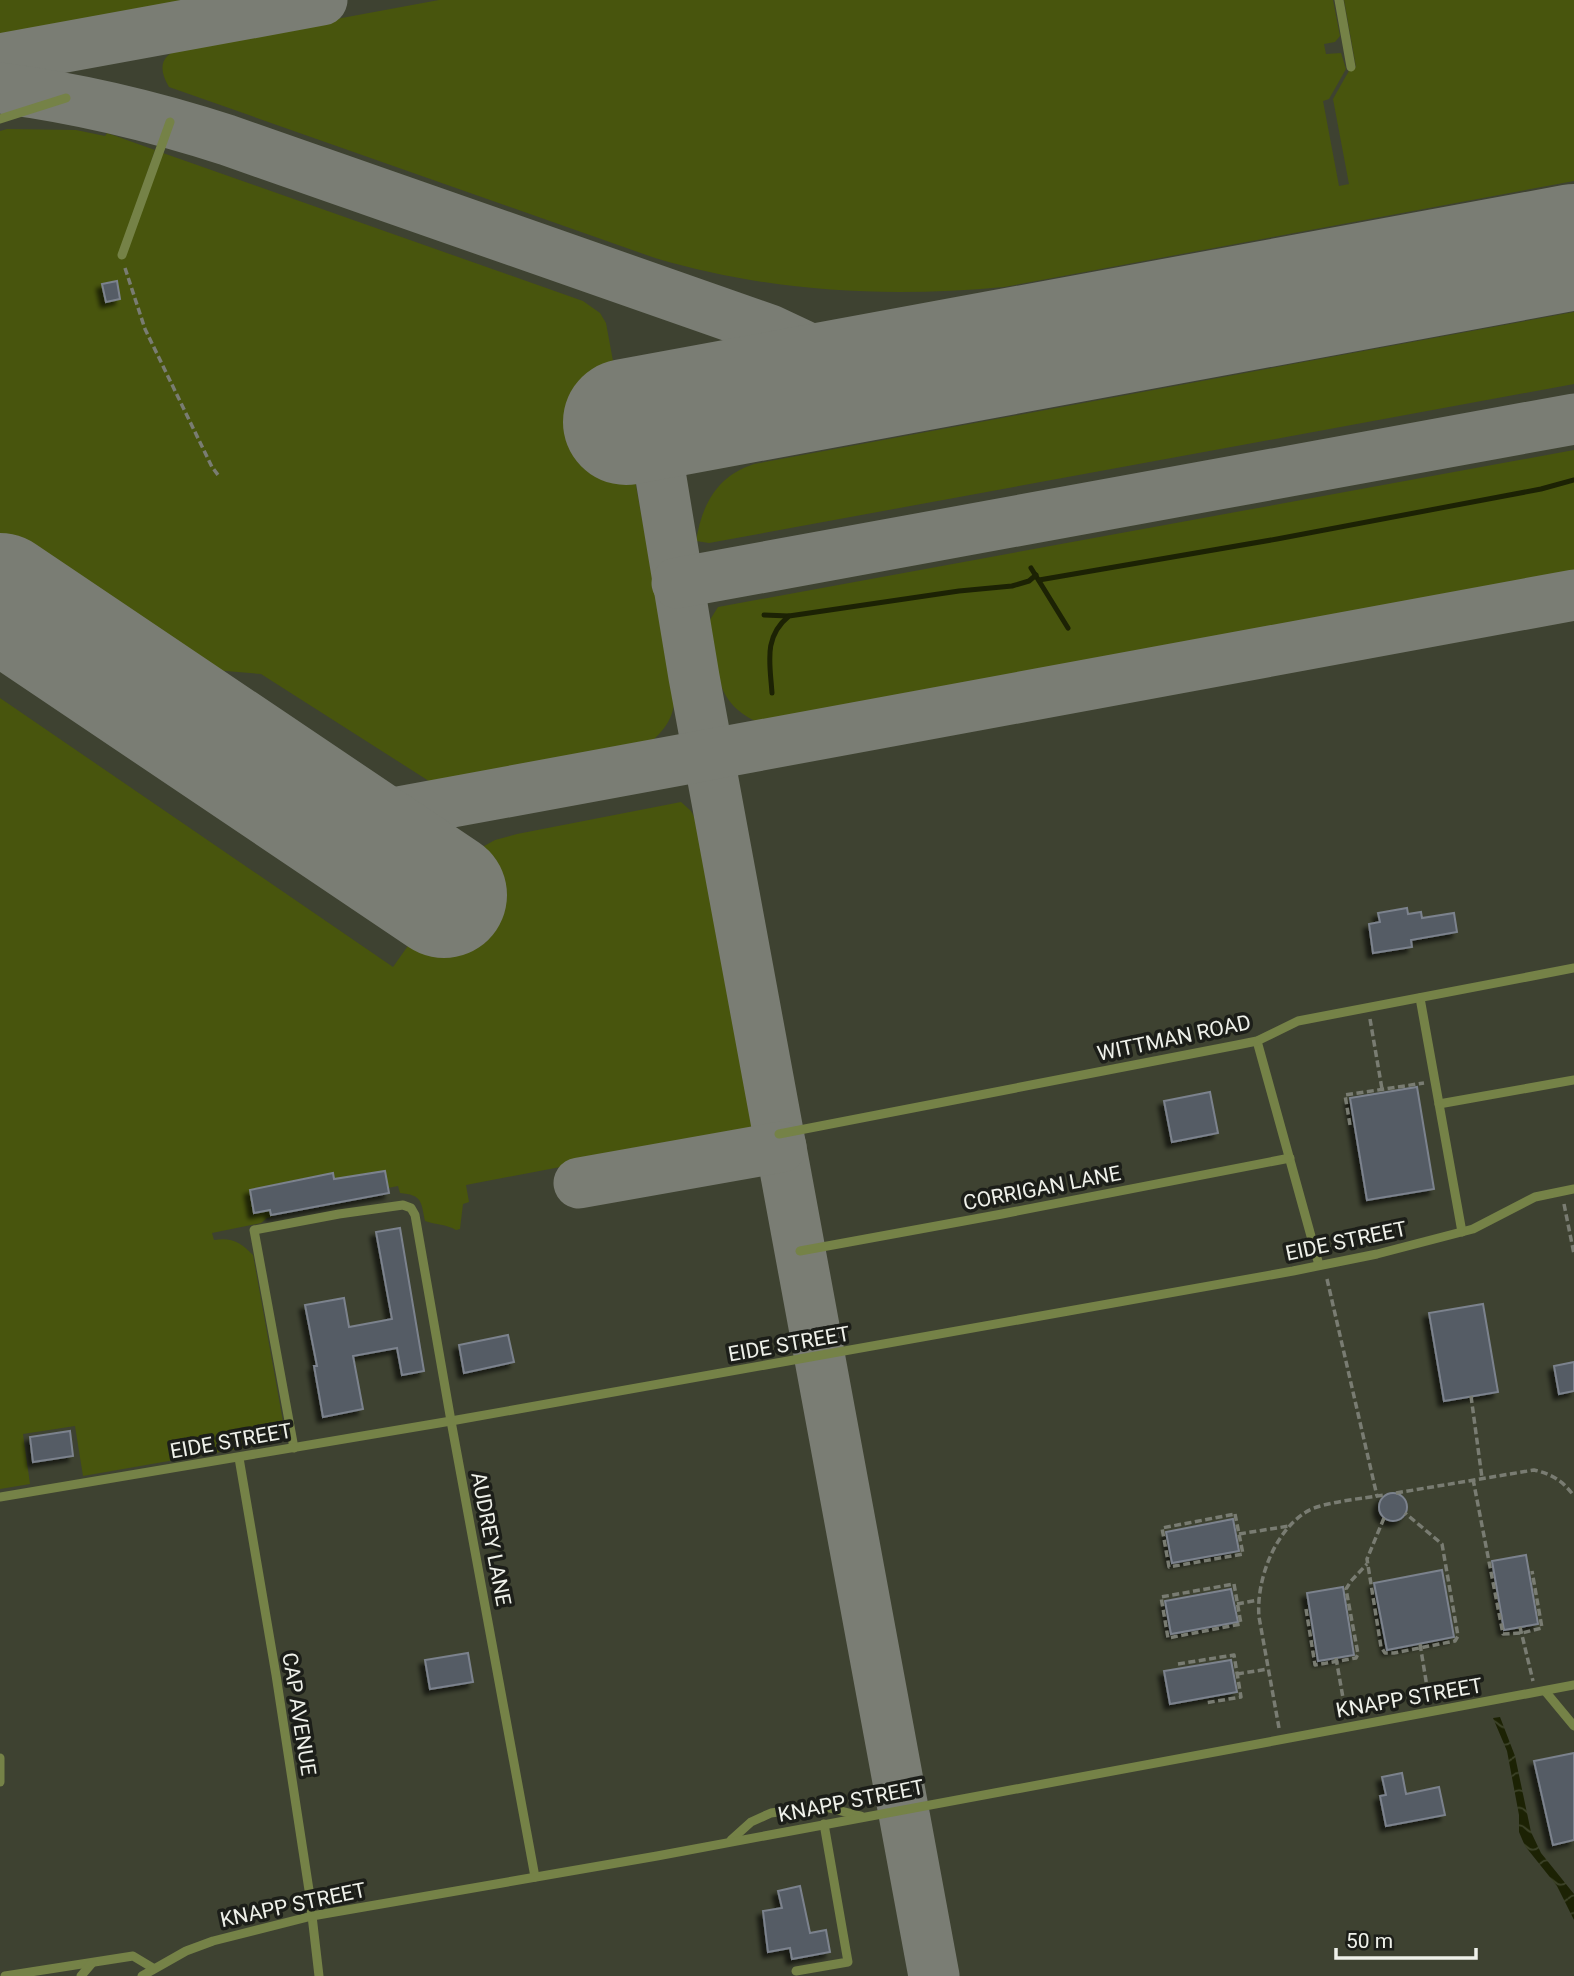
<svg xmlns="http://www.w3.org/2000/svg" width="1574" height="1976" font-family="Roboto,sans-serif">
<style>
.built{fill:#3e4231}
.green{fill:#48550d}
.water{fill:url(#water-waves)}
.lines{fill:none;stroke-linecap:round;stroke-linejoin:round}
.stream{stroke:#1c2204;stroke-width:5}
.taxiway{stroke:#7a7d74;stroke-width:51}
.runway{stroke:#7a7d74;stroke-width:126}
.building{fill:#545b65;stroke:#7b828d;stroke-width:2;filter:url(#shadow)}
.path{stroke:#797c72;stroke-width:3.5;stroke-dasharray:7 3.5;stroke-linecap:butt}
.service{stroke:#758247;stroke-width:9}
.labels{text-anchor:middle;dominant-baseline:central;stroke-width:7;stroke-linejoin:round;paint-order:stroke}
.street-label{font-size:21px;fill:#eff1ea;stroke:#1c1e19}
</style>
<defs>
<pattern id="water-waves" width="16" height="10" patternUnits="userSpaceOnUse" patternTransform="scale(1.75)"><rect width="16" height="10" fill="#1c2204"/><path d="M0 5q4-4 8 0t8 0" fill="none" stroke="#3d4329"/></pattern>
<filter id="shadow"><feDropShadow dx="-5" dy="5" stdDeviation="2" flood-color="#0009"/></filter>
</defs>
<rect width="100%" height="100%" fill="#34372c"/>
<rect class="built" x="0" y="0" width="1574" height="1976"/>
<g class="green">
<path d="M0,0H193L0,36Z"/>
<path d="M439,0H1333L1340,36L1335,42L1324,44L1326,54L1341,53L1346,69L1329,99L1323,101L1339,186L1349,184L1333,99L1350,69L1356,67L1344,0H1574V181L1004,287C884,298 771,292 655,258L169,87C157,67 161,54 185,47Z"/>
<path d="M7,129L76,130L105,136L107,133L155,150L119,254L163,153L583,301L600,313L606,323L674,692C677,720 659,738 636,752L463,785L446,786L432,783L261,674L189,668L0,543V131Z"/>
<path d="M1574,312V384L709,543L696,541C702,504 717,476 754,464Z"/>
<path d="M1574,450V580L785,726C760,728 732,713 722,688C714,669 713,643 708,623L718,607Z"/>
<path d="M0,698L393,967L475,851L495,840L517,834L681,802L691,811L698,824L714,881L760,1129L466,1185L469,1202L463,1204L460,1229L456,1230C446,1224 436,1225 425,1221C421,1201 422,1195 400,1193L398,1186L388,1188L385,1171L334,1179L332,1173L266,1186L272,1217L267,1218L261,1223L212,1233L214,1240C231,1237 241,1242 253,1255L284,1427L277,1442L83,1476L75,1426L23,1434L30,1484L0,1489Z"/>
</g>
<path class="water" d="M1500,1717L1515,1756L1531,1832L1541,1853L1574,1894V1920L1557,1886L1525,1846L1519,1832V1815L1507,1751L1493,1718Z"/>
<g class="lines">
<g class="stream">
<path d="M1031,568L1068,628"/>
<path d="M1039,580L1277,539L1541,489L1574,480"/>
<path d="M764,615L789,616"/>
<path d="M772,693C770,663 763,637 789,616L959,591L1012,586L1029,581L1036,575"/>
</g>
<g class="taxiway">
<path d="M0,59L322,0"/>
<path d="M0,88C78,98 153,116 227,140L770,330L870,377"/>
<path d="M651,418L694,677L934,1976"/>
<path d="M677,583L1574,419"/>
<path d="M307,802L346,819L398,812L1574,595"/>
<path d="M579,1183L781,1147"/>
</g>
<g class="runway">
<path d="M626,422L1574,247"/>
<path d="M0,596L444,895"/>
</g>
</g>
<g class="building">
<path d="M117,281L120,299L106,302L102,284Z"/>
<path d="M1407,908L1408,914L1421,912L1422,918L1454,913L1457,932L1411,940L1412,947L1373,953L1369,924L1380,922L1378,913Z"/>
<path d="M1417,1087L1434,1189L1367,1200L1350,1098Z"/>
<path d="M1210,1092L1218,1133L1172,1142L1164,1101Z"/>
<path d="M385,1171L389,1193L271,1215L270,1210L254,1213L250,1190L333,1173L334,1179Z"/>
<path d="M400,1228L424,1371L402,1375L397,1348L353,1356L363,1409L323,1417L314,1366H317L305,1305L344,1298L349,1327L392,1319L376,1232Z"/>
<path d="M1483,1304L1498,1392L1444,1401L1429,1313Z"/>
<path d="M508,1335L514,1362L464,1373L459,1345Z"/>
<path d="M1574,1362V1391L1559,1394L1554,1366Z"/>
<path d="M70,1431L73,1456L33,1462L30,1437Z"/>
<circle cx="1393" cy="1507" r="14"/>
<path d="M1233,1519L1239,1551L1172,1563L1166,1532Z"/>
<path d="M1526,1555L1538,1624L1504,1630L1492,1561Z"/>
<path d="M1442,1570L1454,1637L1387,1650L1374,1583Z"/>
<path d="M1343,1587L1354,1655L1318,1661L1307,1593Z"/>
<path d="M1231,1589L1238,1622L1171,1634L1165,1601Z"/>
<path d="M468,1653L473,1682L430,1689L425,1660Z"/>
<path d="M1231,1660L1237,1692L1170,1704L1164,1671Z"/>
<path d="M1574,1753V1840L1553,1845L1534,1761Z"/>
<path d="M1402,1773L1406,1794L1439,1787L1445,1815L1386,1826L1380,1796L1386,1795L1382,1777Z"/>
<path d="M800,1886L810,1933L826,1930L830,1952L792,1959L790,1948L768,1952L763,1911L782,1908L778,1891Z"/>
</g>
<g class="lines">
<g class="path">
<path d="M125,268L145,329L212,467L218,475"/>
<path d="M1370,1019L1382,1089"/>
<path d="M1350,1125L1345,1095L1424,1083"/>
<path d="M1564,1204L1574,1254"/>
<path d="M1327,1279L1377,1496"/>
<path d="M1471,1396L1482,1478"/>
<path d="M1473,1479L1503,1634L1522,1633L1542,1628L1532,1571"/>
<path d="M1396,1493L1534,1470C1552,1474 1563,1481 1574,1496"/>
<path d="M1235,1514L1243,1554L1169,1567L1162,1528Z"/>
<path d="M1384,1518L1367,1559L1381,1647L1385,1653H1394L1455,1641L1458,1636L1442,1544L1405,1513"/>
<path d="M1239,1534L1289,1526"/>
<path d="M1234,1584L1241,1624L1168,1638L1161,1597Z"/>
<path d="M1237,1604L1258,1600"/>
<path d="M1306,1609L1315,1665L1356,1658L1358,1654L1346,1589L1351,1581L1367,1564"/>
<path d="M1520,1627L1533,1681"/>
<path d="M1420,1644L1429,1699"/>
<path d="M1336,1658L1346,1715"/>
<path d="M1178,1664L1234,1655L1241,1697L1205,1703"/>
<path d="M1237,1674L1268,1669"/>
<path d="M1279,1728L1259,1617C1256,1581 1274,1532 1306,1512C1321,1502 1366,1498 1385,1495"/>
</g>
<g class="service">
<path d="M1339,0L1351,67"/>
<path d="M0,119L66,98"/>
<path d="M122,255L170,122"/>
<path d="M1420,998L1462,1232"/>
<path d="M1257,1041L1319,1265"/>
<path d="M1439,1104L1574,1080"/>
<path d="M779,1134L1237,1045L1257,1041L1298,1021L1574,968"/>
<path d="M800,1251L1002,1214L1290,1158"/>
<path d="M294,1448L254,1230L339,1214L403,1205L411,1208L415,1215L451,1421L535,1877"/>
<path d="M239,1458L276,1675L309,1890L319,1976"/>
<path d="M0,1497L451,1421L1293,1271L1377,1254L1473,1229L1535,1197L1574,1189"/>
<path d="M1545,1691L1574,1726"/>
<path d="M0,1758V1782"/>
<path d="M731,1840L751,1822L771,1813L821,1806L861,1816"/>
<path d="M796,1971L848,1962L824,1824"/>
<path d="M5,1976L133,1956L153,1968"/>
<path d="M81,1976L92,1963"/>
<path d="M142,1976L186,1951L213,1941L312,1916L657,1856L1574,1685"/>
</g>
</g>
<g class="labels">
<g class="street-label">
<text transform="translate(1174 1038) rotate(-12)">WITTMAN ROAD</text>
<text transform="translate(1042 1188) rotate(-11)">CORRIGAN LANE</text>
<text transform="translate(1346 1241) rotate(-12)">EIDE STREET</text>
<text transform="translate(789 1344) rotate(-10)">EIDE STREET</text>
<text transform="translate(231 1441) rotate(-10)">EIDE STREET</text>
<text transform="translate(491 1539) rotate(79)">AUDREY LANE</text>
<text transform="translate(1409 1698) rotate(-10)">KNAPP STREET</text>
<text transform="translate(299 1714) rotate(81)">CAP AVENUE</text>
<text transform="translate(851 1801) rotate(-11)">KNAPP STREET</text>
<text transform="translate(293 1905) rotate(-12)">KNAPP STREET</text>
</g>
</g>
<path d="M1336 1948v10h140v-10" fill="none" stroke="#eff1ea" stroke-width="3.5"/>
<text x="1346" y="1948" font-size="21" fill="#eff1ea" stroke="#1c1e19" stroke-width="5" paint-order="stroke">50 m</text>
</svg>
